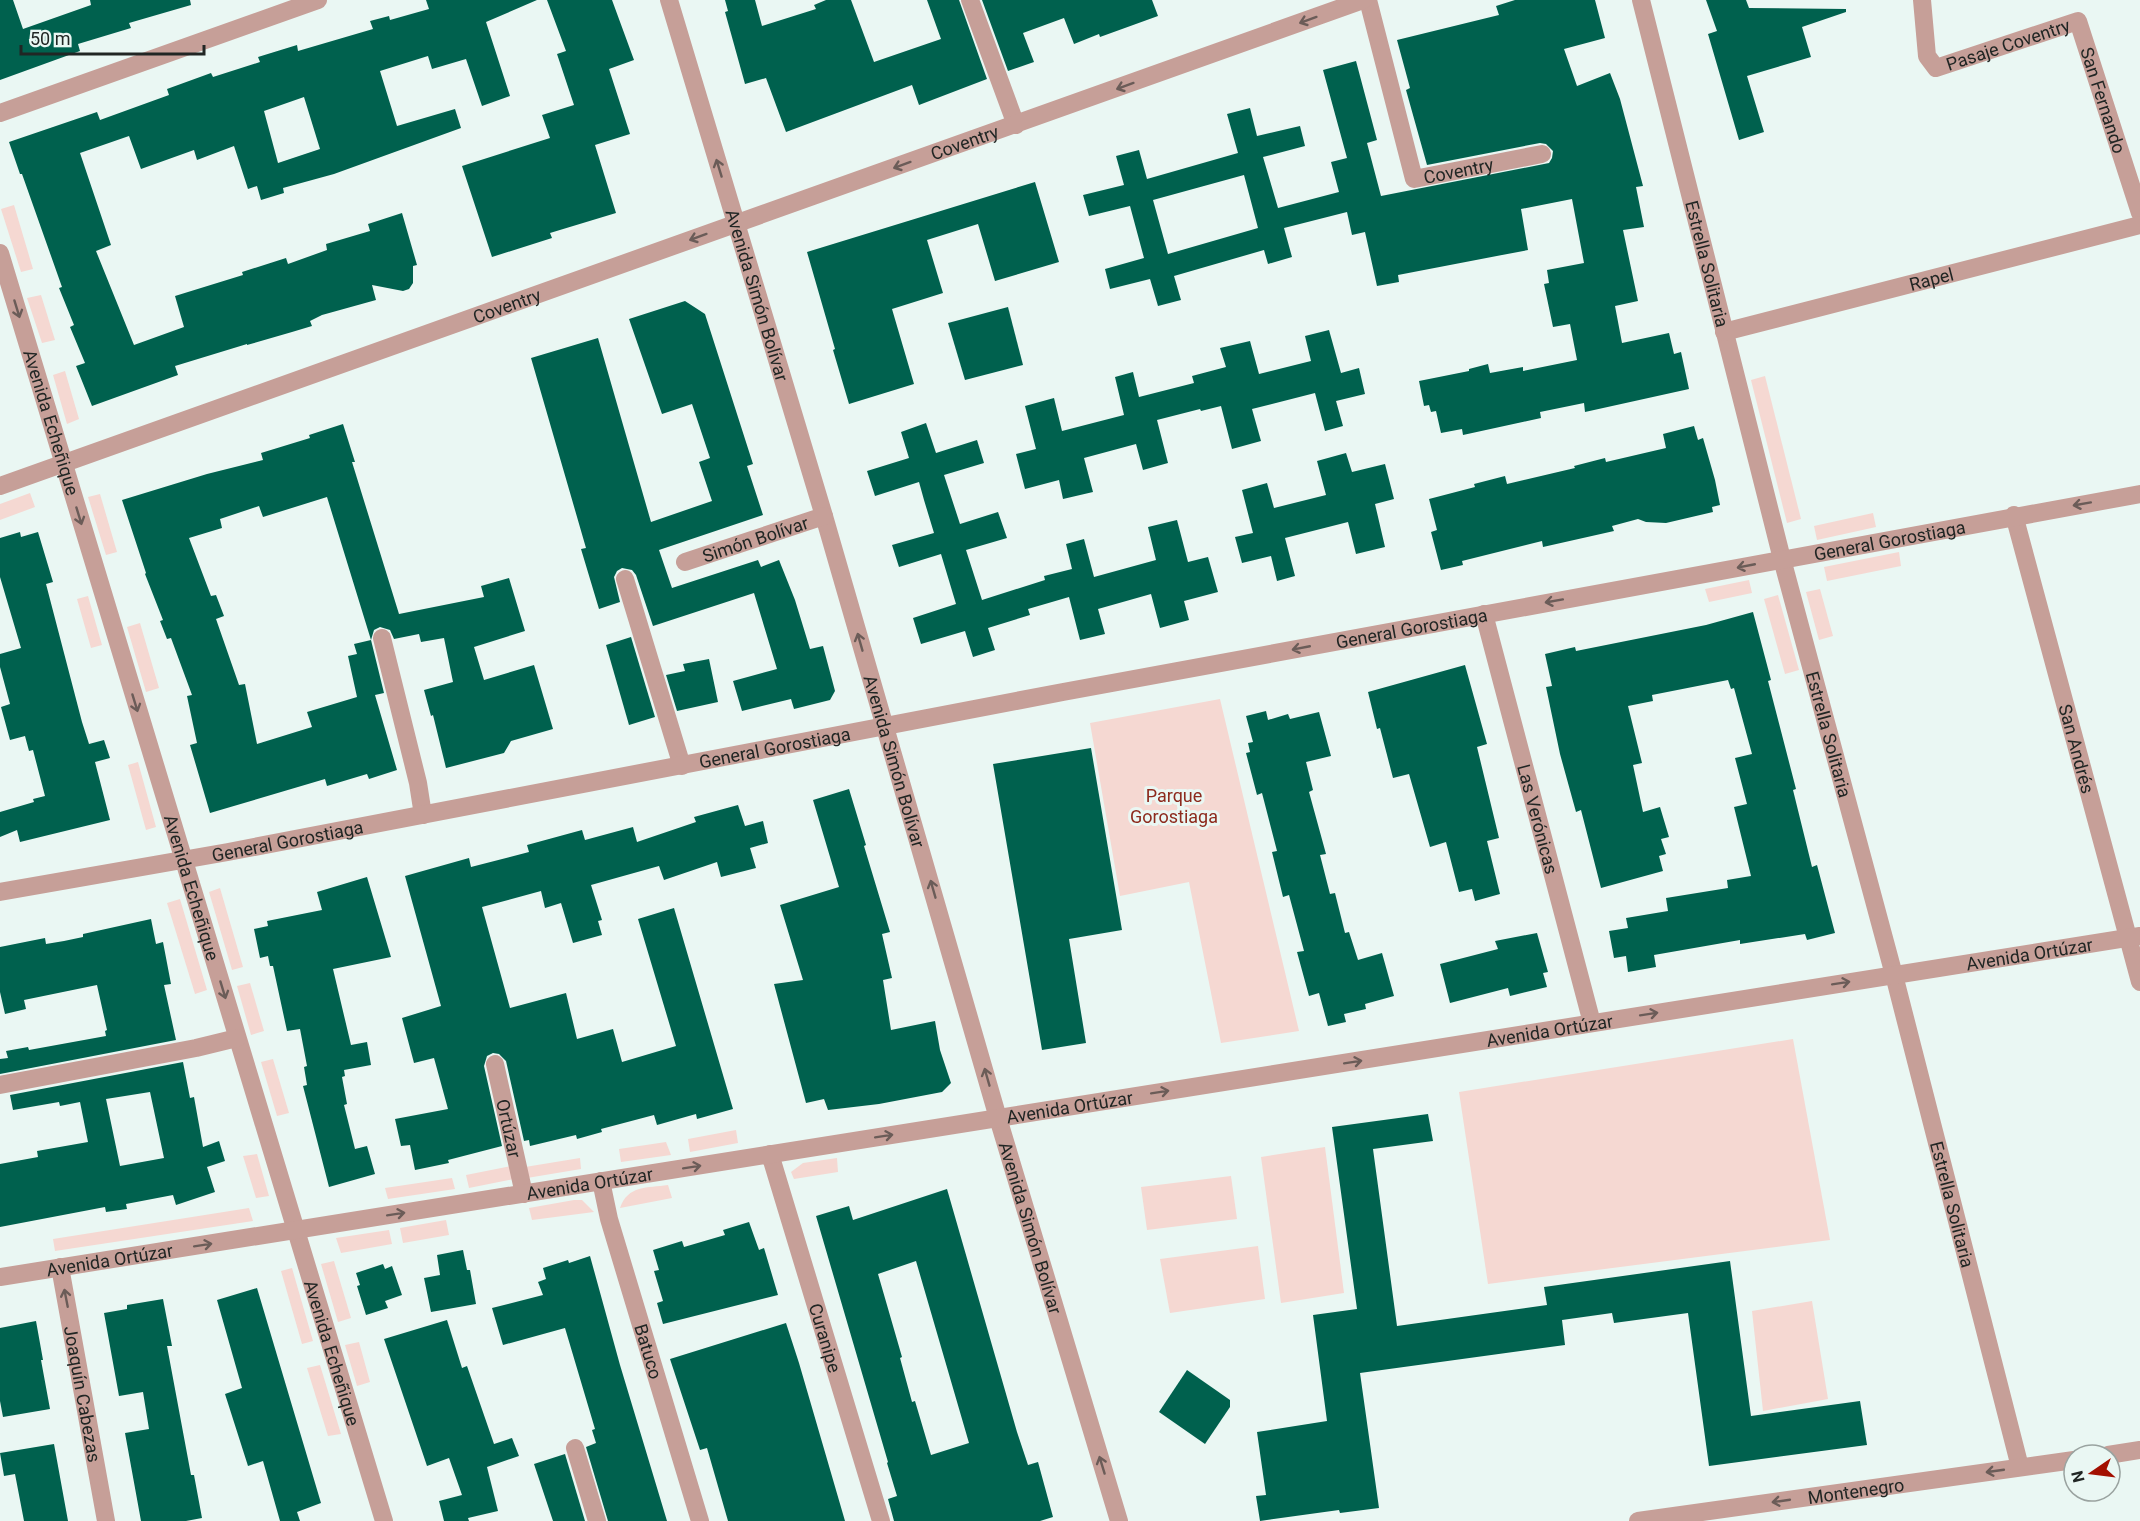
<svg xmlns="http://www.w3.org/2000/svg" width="2140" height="1521" font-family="Roboto,sans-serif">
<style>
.green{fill:#f5d8d2}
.building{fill:#00614e;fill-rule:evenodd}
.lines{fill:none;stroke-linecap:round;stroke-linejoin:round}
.minor{stroke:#c69f98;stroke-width:18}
.oneway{stroke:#6b5c58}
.labels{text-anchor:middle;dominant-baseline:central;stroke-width:6;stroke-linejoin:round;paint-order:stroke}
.street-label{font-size:18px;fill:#212624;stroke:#eaf7f3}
.park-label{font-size:18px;fill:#8d2a1d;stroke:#eaf7f3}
</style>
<rect width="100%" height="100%" fill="#eaf7f3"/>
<g class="green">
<path d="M14,205L33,269L21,272L1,209Z"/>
<path d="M41,295L55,340L42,343L27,298Z"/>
<path d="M65,371L79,419L67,424L53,375Z"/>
<path d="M1765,376L1801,519L1787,523L1751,380Z"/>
<path d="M30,493L35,507L0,520V504Z"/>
<path d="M100,494L117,552L106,555L88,497Z"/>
<path d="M1873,513L1876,527L1817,540L1814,526Z"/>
<path d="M1899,552L1901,566L1827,581L1824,567Z"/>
<path d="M1749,580L1752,593L1709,602L1705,589Z"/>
<path d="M1820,589L1833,636L1819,640L1806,592Z"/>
<path d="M1778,595L1799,670L1785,674L1764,599Z"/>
<path d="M88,596L102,645L91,648L77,599Z"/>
<path d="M140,623L159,688L146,692L127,627Z"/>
<path d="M1220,699L1299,1031L1221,1043L1189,882L1120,896L1090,723Z"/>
<path d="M138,762L156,827L146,830L128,765Z"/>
<path d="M220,888L243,967L232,970L209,892Z"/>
<path d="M180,899L207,990L195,994L167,903Z"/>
<path d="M250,983L264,1031L251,1035L237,986Z"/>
<path d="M1793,1039L1830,1240L1488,1284L1459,1092Z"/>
<path d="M273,1059L289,1113L277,1116L261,1062Z"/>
<path d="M736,1130L738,1143L690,1152L688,1139Z"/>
<path d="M666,1142L671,1155L621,1162L619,1149Z"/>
<path d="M1325,1147L1344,1293L1281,1303L1261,1157Z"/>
<path d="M257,1154L269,1196L256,1198L243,1156Z"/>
<path d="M580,1158L581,1169L527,1178L525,1167Z"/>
<path d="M837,1158L838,1172L794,1179L791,1172L803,1163Z"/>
<path d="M511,1166L514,1179L469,1188L466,1175Z"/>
<path d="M1231,1176L1237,1219L1147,1230L1141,1187Z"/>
<path d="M452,1178L455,1189L388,1199L385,1188Z"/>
<path d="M668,1185L672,1198L620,1208C628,1185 647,1188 668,1185Z"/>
<path d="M574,1200H582L594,1212L532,1220L529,1208Z"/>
<path d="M249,1208L253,1221L55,1251L53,1239Z"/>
<path d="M446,1220L449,1235L403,1243L400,1228Z"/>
<path d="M389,1230L392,1244L341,1253L336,1238Z"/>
<path d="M1258,1246L1265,1299L1170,1313L1160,1259Z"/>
<path d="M334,1261L351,1318L338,1322L321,1264Z"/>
<path d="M292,1268L313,1341L302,1344L281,1271Z"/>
<path d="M1812,1301L1828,1399L1763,1411L1752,1311Z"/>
<path d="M359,1342L370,1382L357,1386L345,1345Z"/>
<path d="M320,1365L341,1434L328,1436L307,1368Z"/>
</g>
<g class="building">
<path d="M0,0H13L23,29L91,5L90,0H190L191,5L129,23L131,28L78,44L80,51L0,80Z"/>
<path d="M426,0H537L486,22L510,96L482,106L466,59L432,69L428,56L380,71L397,126L455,109L461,128L334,174L283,188L284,193L261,200L257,186L248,189L234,146L197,160L194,150L141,169L129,136L80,153L111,245L96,251L134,345L184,327L175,296L243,275L242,272L286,258L288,264L327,250L326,244L370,231L368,224L402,213L417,265L413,266V283L409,289L403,291L372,285L376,300L322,315L310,321L312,326L292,332L247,345V344L175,366L178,375L92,406L76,366L85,363L70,327L74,325L59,288L62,287L22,174H20L9,142L97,112L100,120L169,95L167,89L211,73L213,77L260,62L258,57L297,45L298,51L373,29L370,21L389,16L390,20L429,9ZM304,97L320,149L278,163L264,111Z"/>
<path d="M547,0H612L634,60L609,69L630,134L595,145L616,213L550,233L552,238L492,257L462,166L550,138L542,115L574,105L557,54L566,51Z"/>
<path d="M725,0H755L762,26L816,9L814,5L826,0H851L874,62L941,39L927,0H959L987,79L919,105L912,85L786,132L766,78L745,84L725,12L728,11Z"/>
<path d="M982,0H1152L1158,16L1100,37L1099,34L1074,44L1064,18L1023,33L1034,62L1008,71Z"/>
<path d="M1515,0H1595L1605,38L1564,49L1577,86L1610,73L1620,99L1643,186L1636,187L1644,227L1623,230L1638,301L1615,306L1622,343L1669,333L1674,354L1681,352L1689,389L1585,412L1584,403L1540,412L1541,418L1463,435L1462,429L1441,433L1436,411L1431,412L1429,405L1424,406L1419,381L1469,371V369L1488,364L1490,373L1523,367V371L1577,360L1570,324L1553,327L1544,284L1549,283L1547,270L1584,263L1572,199L1521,209L1528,250L1398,275L1399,282L1377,286L1365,232L1352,235L1347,212L1284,228L1292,257L1268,264L1264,250L1174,276L1181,300L1158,306L1150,279L1110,289L1105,269L1144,258L1130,206L1089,216L1083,195L1124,185L1116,156L1139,150L1147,179L1238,153L1227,114L1250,108L1257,136L1300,126L1305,146L1263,157L1278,208L1339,192L1331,162L1347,158L1323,70L1356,61L1377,140L1367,143L1381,196L1549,163L1552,158L1553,151L1546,144L1540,143L1427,165L1406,90L1410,88L1397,40L1499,15L1496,6ZM1244,175L1258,228L1168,254L1153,200Z"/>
<path d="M1706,0H1746L1749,8L1846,9V12L1802,27L1811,57L1747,76L1764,132L1739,140L1708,34L1717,31Z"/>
<path d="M1035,182L1059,262L995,281L978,224L927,240L943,293L892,309L914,384L849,404L833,350L835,349L807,252Z"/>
<path d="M685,301L705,314L753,464L747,466L763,515L659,550L672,588L758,560L761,567L779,560L795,600L810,649L823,646L835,691L830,700L794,709L791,699L742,711L733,681L777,669L754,593L653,626L636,575L632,570L622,568L617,571L614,577L620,602L599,609L581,549L586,548L531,358L598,338L651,522L712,501L699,462L710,458L692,404L662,414L629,319Z"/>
<path d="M1008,307L1023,365L965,380L948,323Z"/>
<path d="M1329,330L1341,373L1359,368L1365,394L1336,401L1343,426L1325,431L1315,393L1252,409L1261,441L1232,449L1221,406L1201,411L1200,409L1157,420L1168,463L1143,470L1136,444L1084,458L1093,492L1063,499L1059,480L1025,489L1016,454L1036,449L1025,406L1054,398L1062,431L1124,415L1115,377L1133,372L1139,397L1194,383L1192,376L1226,367L1220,348L1250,341L1259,374L1311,361L1305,336Z"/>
<path d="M926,423L936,453L977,440L984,463L944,475L960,524L998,512L1007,538L966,550L982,600L1045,580L1044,576L1072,569L1066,544L1084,539L1094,577L1156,560L1148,527L1177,520L1188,562L1208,557L1218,592L1184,601L1189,620L1160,628L1151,594L1098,609L1105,634L1080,640L1069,597L1028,609L1030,615L988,628L995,650L973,657L965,631L921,644L913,618L956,604L941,554L899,567L892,545L934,533L924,500L919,482L875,496L867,471L909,458L901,432Z"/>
<path d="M343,424L355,462H352L399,614L484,597L481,586L509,578L525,631L474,647L484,680L534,665L553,729L511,741L504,753L446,768L433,715L431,716L424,690L453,682L444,638L421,642L419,634L394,639L390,630L380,627L374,630L371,640L384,693L375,695L397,770L369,779L367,774L327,786L325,779L210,813L190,745L197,743L187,696L192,695L171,638L167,639L160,621L163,620L145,574L146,573L122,500L207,474L263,460L261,453L310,438L309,435ZM327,497L371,640L354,644L357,654L348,656L357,697L307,712L312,727L257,744L245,684L239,685L216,619L224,616L216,595L211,596L189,538L222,528L220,519L259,506L263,517Z"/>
<path d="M1694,426L1698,440L1703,438L1715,480L1720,505L1712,507L1713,512L1666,523L1646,522L1638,519L1612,526L1614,531L1543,547L1542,541L1462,561L1463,565L1441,570L1431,532L1437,530L1429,499L1475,487L1474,484L1505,476L1507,484L1575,468L1574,466L1605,458L1606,462L1666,448L1663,434Z"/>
<path d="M1346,453L1352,472L1385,464L1394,499L1375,504L1385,547L1356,554L1348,522L1285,538L1295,576L1277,581L1271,556L1242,563L1235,537L1253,533L1242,490L1267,483L1274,508L1326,495L1317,461Z"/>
<path d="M20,532L21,537L38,532L53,582L46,584L82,722L89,744L104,740L110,758L95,762L110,820L20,842L17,830L0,837V812L34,802L33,799L45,796L33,750L29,751L25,736L10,740L1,707L10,704L0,667V654L21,648L0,577V538Z"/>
<path d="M1753,612L1771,680L1768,681L1796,789L1793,790L1812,867L1817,865L1835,933L1807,940L1805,934L1740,944V940L1654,955L1656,967L1628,972L1626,956L1614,958L1609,931L1628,928L1626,918L1668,911L1666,898L1728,888L1727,880L1751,876L1734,807L1747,804L1735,758L1752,754L1734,688L1731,689L1728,680L1652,695L1653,701L1628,706L1642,763L1633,765L1643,812L1660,807L1669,837L1661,839L1666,854L1659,856L1663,871L1601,888L1581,810L1576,812L1560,754L1546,687L1552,686L1545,654L1575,647L1576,651L1706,625Z"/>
<path d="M631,637L655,717L629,725L606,645Z"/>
<path d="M709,659L718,702L677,711L666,675L685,671L683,664Z"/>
<path d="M1465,665L1487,744L1477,747L1499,838L1487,841L1500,894L1475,901L1472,889L1459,892L1446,842L1430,847L1409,774L1393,778L1380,728L1377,729L1368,692Z"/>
<path d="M1266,711L1268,720L1288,714L1290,719L1319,712L1331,756L1306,762L1313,790L1309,792L1326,854L1320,855L1330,894L1335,893L1345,933L1349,932L1358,960L1382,953L1394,996L1365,1004L1366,1009L1344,1014L1346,1022L1328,1026L1319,993L1309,996L1297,952L1304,951L1289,895L1283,897L1272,852L1277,851L1262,793L1257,795L1246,753L1250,752L1248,743L1253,742L1246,716Z"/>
<path d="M1091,748L1122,930L1069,939L1086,1043L1042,1050L993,764Z"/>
<path d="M849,789L866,845L864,846L890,932L882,934L892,978L883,980L891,1030L935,1021L940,1050L951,1083L942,1092L879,1104L828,1110L824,1099L806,1103L774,984L803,980L780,905L839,887L813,800Z"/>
<path d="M738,805L745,826L763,821L768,843L750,848L756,868L721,877L717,862L664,880L659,866L591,885L602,920L598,921L602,935L573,943L561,903L545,908L541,891L482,907L510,1008L566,993L577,1039L613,1029L622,1062L676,1046L638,919L674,908L733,1109L697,1119L696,1114L657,1125L654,1115L601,1129L602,1132L577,1139L576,1135L530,1146L529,1140L524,1141L506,1061L499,1054L493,1053L487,1056L484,1066L502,1146L448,1160L449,1163L415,1170L410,1145L401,1146L395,1119L448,1109L434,1058L414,1063L402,1018L441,1006L405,876L469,858L471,867L529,852L527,845L582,830L585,840L633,827L637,842L696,822L694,817Z"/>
<path d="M367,877L391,957L333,969L351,1045L367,1042L371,1065L344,1070L345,1076L342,1077L347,1104L344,1105L355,1149L367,1146L375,1174L329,1187L303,1086L307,1085L304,1067L307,1066L300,1029L287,1031L273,966H270L268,956L260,958L254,929L268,926L267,921L322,910L317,892Z"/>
<path d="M151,919L156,944L163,942L171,984L164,985L176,1040L0,1074V1059L8,1058L6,1051L28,1047L29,1050L106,1036L105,1031L107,1030L97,985L24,1000L26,1009L5,1014L0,992V947L45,938L46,944L64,941L83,937V934Z"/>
<path d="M1537,933L1548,972L1543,973L1547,987L1510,996L1508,988L1450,1003L1440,964L1498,949L1495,941Z"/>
<path d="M183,1062L190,1098L194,1097L203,1147L219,1141L225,1161L207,1167L215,1192L176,1205L173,1195L126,1204L127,1209L106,1212L105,1207L0,1227V1164L38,1157L37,1151L88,1142L80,1102L60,1106L59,1102L13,1110L10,1095ZM150,1092L164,1158L120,1166L106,1099Z"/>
<path d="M1428,1114L1433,1141L1373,1149L1397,1326L1547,1305L1544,1287L1730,1261L1751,1416L1860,1401L1867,1445L1709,1466L1688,1313L1614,1323L1612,1313L1562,1320L1565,1345L1360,1373L1379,1508L1340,1513L1339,1510L1260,1521L1256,1496L1266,1495L1257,1432L1327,1421L1313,1315L1357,1309L1332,1127Z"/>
<path d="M947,1189L1017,1432L1028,1465L1038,1462L1053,1517L1040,1521H894L888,1499L897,1496L887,1463L888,1462L816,1216L849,1206L853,1220ZM916,1261L969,1443L931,1455L915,1401L912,1402L900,1358L902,1357L878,1274Z"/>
<path d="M749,1222L759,1250L764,1248L778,1295L663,1324L657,1303L663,1301L654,1271L659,1270L653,1250L682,1241L684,1247L725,1235L723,1230Z"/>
<path d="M463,1250L467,1270H470L476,1304L431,1312L424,1278L440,1275L437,1255Z"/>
<path d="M590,1256L620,1365L667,1521H608L586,1447L596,1443L592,1430L595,1429L565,1328L503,1345L492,1308L543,1295L538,1282L546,1279L543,1268L568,1260L569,1263Z"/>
<path d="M383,1264L385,1269L392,1266L402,1295L385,1301L388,1308L366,1315L357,1286L360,1285L356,1273Z"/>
<path d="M257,1288L321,1503L297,1512L300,1521H280L263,1461L248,1466L225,1394L242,1388L217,1300Z"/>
<path d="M163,1299L172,1346H167L191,1475H194L202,1518L186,1521H141L125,1433L149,1429L143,1392L119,1396L104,1313L127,1309V1305Z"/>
<path d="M447,1320L462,1368L467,1366L494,1444L512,1438L519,1456L487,1467L498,1511L468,1518L469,1521H444L439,1501L462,1495L449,1458L427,1466L384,1339Z"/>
<path d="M36,1321L43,1360H41L50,1409L3,1417L0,1401V1328Z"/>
<path d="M786,1323L799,1363L845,1521H728L707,1448L700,1450L670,1359Z"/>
<path d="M1187,1370L1230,1400V1407L1205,1444L1159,1412Z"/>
<path d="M54,1444L68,1521H24L15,1474L4,1476L0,1453Z"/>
<path d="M565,1454L585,1521H553L534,1464Z"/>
</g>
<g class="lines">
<g class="minor">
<path id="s1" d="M669,0L824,516L998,1118L1119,1521"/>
<path d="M970,0L1016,125"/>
<path id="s2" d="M1368,0L1414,179L1542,154"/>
<path id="s3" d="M1641,0L1782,559L1894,975L2020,1467"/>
<path id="s4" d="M1922,0L1927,56L1936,68L2078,21L2140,213"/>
<path d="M0,113L318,0"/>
<path id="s5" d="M0,253C130,675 254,1099 384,1521"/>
<path id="s6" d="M1724,332L2140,225"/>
<path id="s7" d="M0,486L1363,0"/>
<path id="s8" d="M2014,515L2140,982"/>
<path id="s9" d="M685,562L824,516"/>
<path d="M625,579L682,766"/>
<path id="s10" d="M1484,614L1592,1023"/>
<path d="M382,638L418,783L423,815"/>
<path id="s11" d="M0,892L228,852L1063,692L2140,494"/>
<path id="s12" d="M495,1064L524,1194"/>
<path d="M0,1085L196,1048L237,1038"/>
<path id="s13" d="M770,1154L881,1521"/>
<path id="s14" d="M601,1181L609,1219L700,1521"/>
<path id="s15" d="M60,1267L106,1521"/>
<path id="s16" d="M0,1277L2140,936"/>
<path d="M575,1448L597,1521"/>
<path d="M2108,1455L2140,1450"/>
<path id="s17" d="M1638,1521L2074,1460"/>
</g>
</g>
<defs><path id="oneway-shaft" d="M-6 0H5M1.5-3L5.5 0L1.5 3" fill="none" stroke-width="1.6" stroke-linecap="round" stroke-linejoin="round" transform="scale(1.5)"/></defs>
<g class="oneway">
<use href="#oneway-shaft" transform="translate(1308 20) rotate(160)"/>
<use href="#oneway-shaft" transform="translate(1125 86) rotate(160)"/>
<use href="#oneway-shaft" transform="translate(902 165) rotate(160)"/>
<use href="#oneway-shaft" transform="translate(719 168) rotate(-107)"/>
<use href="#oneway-shaft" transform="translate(698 237) rotate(160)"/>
<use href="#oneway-shaft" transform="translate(17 309) rotate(73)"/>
<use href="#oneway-shaft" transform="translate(2082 504) rotate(170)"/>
<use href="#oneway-shaft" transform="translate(79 516) rotate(73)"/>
<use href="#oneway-shaft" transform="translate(1746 566) rotate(169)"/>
<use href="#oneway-shaft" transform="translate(1554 601) rotate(170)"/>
<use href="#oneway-shaft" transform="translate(860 642) rotate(-106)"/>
<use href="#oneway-shaft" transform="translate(1301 648) rotate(169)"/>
<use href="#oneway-shaft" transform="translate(135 703) rotate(73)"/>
<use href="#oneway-shaft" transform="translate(933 889) rotate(-106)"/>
<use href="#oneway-shaft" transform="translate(1841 983) rotate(-9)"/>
<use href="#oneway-shaft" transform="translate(223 990) rotate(73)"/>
<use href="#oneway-shaft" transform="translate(1649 1014) rotate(-9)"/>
<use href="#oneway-shaft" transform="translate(1353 1062) rotate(-9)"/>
<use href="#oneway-shaft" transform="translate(987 1077) rotate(-106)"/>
<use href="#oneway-shaft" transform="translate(1160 1092) rotate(-9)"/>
<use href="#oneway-shaft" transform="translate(884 1136) rotate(-9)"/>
<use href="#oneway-shaft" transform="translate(692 1167) rotate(-9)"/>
<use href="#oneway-shaft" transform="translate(396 1214) rotate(-9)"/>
<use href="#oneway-shaft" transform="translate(203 1245) rotate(-9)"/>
<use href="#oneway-shaft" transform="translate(66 1298) rotate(-101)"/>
<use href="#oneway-shaft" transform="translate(1102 1465) rotate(-107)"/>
<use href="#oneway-shaft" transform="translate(1995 1471) rotate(172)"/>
<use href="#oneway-shaft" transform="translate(1781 1501) rotate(172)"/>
</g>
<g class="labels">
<g class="street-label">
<text stroke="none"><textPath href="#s4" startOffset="147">Pasaje Coventry</textPath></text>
<text stroke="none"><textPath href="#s4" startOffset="304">San Fernando</textPath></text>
<text stroke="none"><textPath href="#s7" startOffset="1024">Coventry</textPath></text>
<text stroke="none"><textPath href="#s2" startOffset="230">Coventry</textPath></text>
<text stroke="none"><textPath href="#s3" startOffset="272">Estrella Solitaria</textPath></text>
<text stroke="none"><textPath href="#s6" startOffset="214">Rapel</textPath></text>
<text stroke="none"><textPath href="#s1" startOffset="308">Avenida Simón Bolívar</textPath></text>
<text stroke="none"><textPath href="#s7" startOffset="538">Coventry</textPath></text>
<text stroke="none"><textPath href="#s5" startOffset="177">Avenida Echeñique</textPath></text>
<text stroke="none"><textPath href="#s9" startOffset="74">Simón Bolívar</textPath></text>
<text stroke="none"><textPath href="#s11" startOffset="1922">General Gorostiaga</textPath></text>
<text stroke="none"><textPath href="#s11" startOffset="1436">General Gorostiaga</textPath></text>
<text stroke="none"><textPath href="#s3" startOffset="758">Estrella Solitaria</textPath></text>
<text stroke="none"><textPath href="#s11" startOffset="788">General Gorostiaga</textPath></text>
<text stroke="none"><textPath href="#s8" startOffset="242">San Andrés</textPath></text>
<text stroke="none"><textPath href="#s1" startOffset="794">Avenida Simón Bolívar</textPath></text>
<text stroke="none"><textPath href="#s10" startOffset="212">Las Verónicas</textPath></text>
<text stroke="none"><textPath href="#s11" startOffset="292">General Gorostiaga</textPath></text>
<text stroke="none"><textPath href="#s5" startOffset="663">Avenida Echeñique</textPath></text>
<text stroke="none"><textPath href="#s16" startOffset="2055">Avenida Ortúzar</textPath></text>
<text stroke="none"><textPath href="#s16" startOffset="1569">Avenida Ortúzar</textPath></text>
<text stroke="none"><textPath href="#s16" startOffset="1083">Avenida Ortúzar</textPath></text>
<text stroke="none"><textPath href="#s12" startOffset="66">Ortúzar</textPath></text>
<text stroke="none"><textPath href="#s16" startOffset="597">Avenida Ortúzar</textPath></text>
<text stroke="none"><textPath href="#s3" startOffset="1244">Estrella Solitaria</textPath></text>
<text stroke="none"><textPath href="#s1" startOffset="1280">Avenida Simón Bolívar</textPath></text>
<text stroke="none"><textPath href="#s16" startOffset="111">Avenida Ortúzar</textPath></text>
<text stroke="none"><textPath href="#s13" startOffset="192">Curanipe</textPath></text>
<text stroke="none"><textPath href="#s14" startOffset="177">Batuco</textPath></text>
<text stroke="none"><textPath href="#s5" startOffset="1149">Avenida Echeñique</textPath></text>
<text stroke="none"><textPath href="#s15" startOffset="129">Joaquín Cabezas</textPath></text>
<text stroke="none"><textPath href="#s17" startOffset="220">Montenegro</textPath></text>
</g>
<g class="park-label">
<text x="1174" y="795">Parque<tspan x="1174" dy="21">Gorostiaga</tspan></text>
</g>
</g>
<g transform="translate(2092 1473) rotate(256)"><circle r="28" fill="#eaf7f3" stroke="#9aa3a0" stroke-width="1.5"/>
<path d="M0-4.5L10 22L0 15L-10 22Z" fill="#a30f00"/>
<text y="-9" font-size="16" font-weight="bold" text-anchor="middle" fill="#212624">N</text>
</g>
<path d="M21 45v9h183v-9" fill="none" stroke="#212624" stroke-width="3"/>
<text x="30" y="45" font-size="18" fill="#212624" stroke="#eaf7f3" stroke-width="4.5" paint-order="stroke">50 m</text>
</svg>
